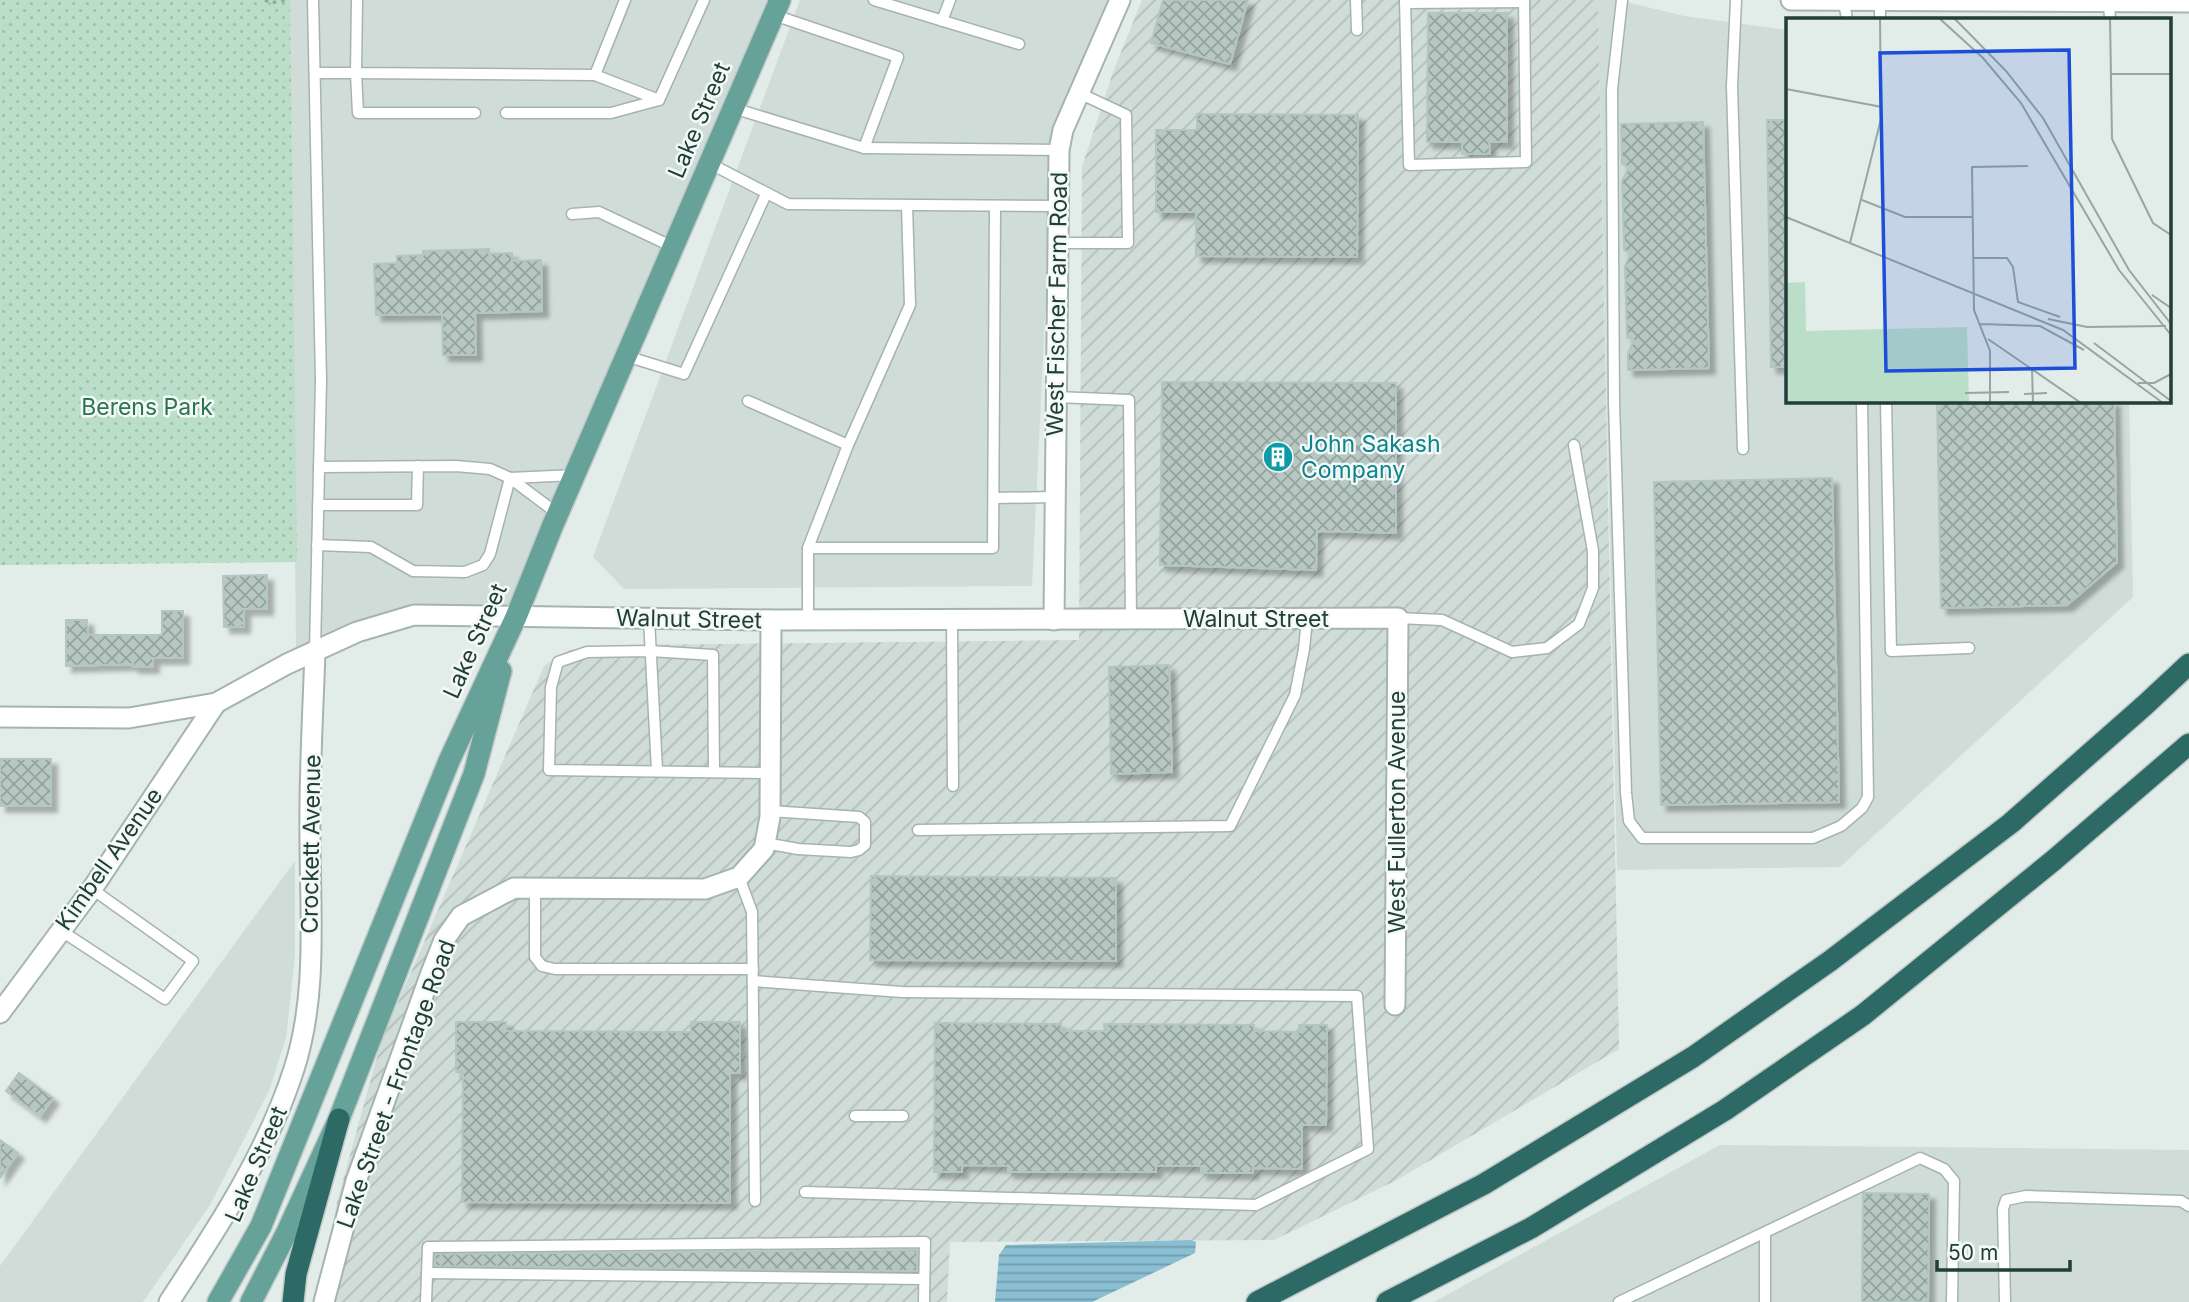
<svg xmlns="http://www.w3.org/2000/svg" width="2189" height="1302" font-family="Inter,sans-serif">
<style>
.built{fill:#d0dcd8}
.industrial{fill:url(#industrial-furrows)}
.park{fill:url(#park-dots)}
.water{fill:url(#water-rules)}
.building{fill:url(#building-cross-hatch);stroke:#b4c6c1;stroke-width:2;filter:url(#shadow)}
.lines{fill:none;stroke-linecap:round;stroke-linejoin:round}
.lane-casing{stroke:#a5b4b1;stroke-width:13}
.street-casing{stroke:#a5b4b1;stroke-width:23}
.primary-casing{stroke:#c1c9c8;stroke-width:24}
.highway-casing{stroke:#c1c9c8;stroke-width:24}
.path{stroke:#82b0a7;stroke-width:3.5;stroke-dasharray:3.5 5;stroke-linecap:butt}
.lane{stroke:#fff;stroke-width:10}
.street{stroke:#fff;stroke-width:19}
.primary{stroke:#66a29a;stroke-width:21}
.highway{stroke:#2d6a65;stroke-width:21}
.labels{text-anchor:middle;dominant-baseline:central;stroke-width:5;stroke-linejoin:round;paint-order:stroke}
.street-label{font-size:23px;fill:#223e39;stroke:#f3f9f6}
.park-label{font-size:23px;fill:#2c7551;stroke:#f3f9f6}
.culture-label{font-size:23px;fill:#0d838f;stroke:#f3f9f6;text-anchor:start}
.inset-road{fill:none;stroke:#95a6a3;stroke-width:2}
.view{fill:#1d4ed8;fill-opacity:0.15;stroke:#1d4ed8;stroke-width:3.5}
.inset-edge{fill:none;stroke:#223e39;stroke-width:3.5}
</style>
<defs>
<pattern id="industrial-furrows" width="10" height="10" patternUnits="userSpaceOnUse" patternTransform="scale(1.75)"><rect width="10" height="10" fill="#d0dcd8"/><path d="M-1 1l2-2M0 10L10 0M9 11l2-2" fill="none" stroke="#b2beba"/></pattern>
<pattern id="park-dots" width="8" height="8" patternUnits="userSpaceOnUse" patternTransform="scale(1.75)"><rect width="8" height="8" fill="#bbdec8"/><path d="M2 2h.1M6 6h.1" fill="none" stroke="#a0c0ad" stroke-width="1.8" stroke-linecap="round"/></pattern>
<pattern id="water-rules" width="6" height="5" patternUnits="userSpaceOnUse" patternTransform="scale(1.75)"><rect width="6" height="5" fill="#8abed2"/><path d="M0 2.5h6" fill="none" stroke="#709cab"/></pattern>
<pattern id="building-cross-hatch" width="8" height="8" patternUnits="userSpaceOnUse" patternTransform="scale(1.75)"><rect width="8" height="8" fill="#b7c7c2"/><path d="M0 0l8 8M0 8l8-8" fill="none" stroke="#94a39f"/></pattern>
<filter id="shadow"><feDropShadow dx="6" dy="6" stdDeviation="2" flood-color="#0004"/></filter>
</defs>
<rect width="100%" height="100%" fill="#e2ece9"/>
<g class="built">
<path d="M290,0H772L512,609L410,608L296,651Z"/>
<path d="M800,0H1113L1052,173L1032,586L624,589L593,557Z"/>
<path d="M1598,0H1618L1684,16L1788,30V401H2129L2133,597L1840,867L1617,870Z"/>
<path d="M295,861V956L286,1038L269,1091L210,1205L143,1302H0V1266Z"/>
<path d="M1720,1145L2189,1150V1302H1434Z"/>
</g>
<path class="industrial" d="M1142,0H1598L1619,1049L1395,1181L1274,1240L950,1242L947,1302H318L337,1202L382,1039L544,666L569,650L620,645L1079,640L1082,167L1113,72Z"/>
<path class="park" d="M0,0H290L297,562L0,565Z"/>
<path class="water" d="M1191,1240L1196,1242L1195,1253L1092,1302H995L999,1255L1006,1245Z"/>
<g class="building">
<path d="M1163,0H1248L1230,64L1151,43Z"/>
<path d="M1428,13H1507V142H1489L1490,154H1462V142H1427Z"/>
<path d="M1197,114L1358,115L1357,257L1196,256V212H1156V130H1197Z"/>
<path d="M1767,120H1788V367H1771Z"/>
<path d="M1703,122L1709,368L1628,370V353L1634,340L1627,337L1625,266L1631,253L1624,250L1622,181L1629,167L1622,164L1621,124Z"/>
<path d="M489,249V254L512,253V261L541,260L542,311L475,313L476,355H443L442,314L376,315L374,264L397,263V256L423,255V251Z"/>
<path d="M1162,382L1396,383V533L1317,531L1316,570L1160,565Z"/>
<path d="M1937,401H2114L2117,562L2067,605L1941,608Z"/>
<path d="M1832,478L1839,802L1661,805L1654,482Z"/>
<path d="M267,575V609H244V627H224L223,576Z"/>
<path d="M162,611H183V658H153V667H133V664L66,666V620H87L88,635H162Z"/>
<path d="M1169,665L1172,772L1111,774L1109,667Z"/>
<rect x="0" y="759" width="51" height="47"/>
<path d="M871,876L1116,878V961L870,960Z"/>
<path d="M456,1022H506V1031L691,1032V1022H740V1073H730V1203L462,1202L463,1072H456Z"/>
<path d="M935,1023L1061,1024V1031H1105L1104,1024L1254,1025V1031L1299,1032V1025H1327L1326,1125H1302V1169L1253,1168V1173H1201V1166H1156V1172H1008V1166L962,1165V1172H934Z"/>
<path d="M19,1073L53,1098L40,1116L6,1091Z"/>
<path d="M0,1140L18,1153L0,1178Z"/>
<path d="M1863,1193L1929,1194L1928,1302H1862Z"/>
<path d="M917,1250V1271L435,1266V1254Z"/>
</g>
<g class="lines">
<g class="lane-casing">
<g id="lane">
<path d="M313,0L321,380L315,651"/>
<path d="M357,0L356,73L595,75"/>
<path d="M625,0L595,75L659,100L704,0"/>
<path d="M874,0L1019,44"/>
<path d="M1356,0L1357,30"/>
<path d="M1405,0L1409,165L1526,162L1524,0"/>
<path d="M1622,0L1612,89L1614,402L1626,793L1629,821L1642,838H1813L1841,826L1862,808L1868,797L1862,401"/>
<path d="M1736,0L1732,86L1743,449"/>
<path d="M1844,2L1847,19"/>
<path d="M1880,2V19"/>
<path d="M2109,2L2110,19"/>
<path d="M1405,3L1524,2"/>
<path d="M942,21L950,0"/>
<path d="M315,73H356L358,113H475"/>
<path d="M733,108L864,148L898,57L774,15"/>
<path d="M506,113H611L659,100"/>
<path d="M864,148L1059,150"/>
<path d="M709,163L788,204L1058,206"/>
<path d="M572,214L599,212L673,247"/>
<path d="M1057,243H1128L1126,115L1079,93"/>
<path d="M626,356L684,374L766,194"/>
<path d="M1056,397L1129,400L1131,620"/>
<path d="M748,401L848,445"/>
<path d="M1886,401L1891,651L1969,648"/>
<path d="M319,467L456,466L490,469L510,478L558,514"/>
<path d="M510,478L575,475"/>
<path d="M994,498L1055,497"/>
<path d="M318,505H417L418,466"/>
<path d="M317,545L371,547L413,571L465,572L483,565L490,554L510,478"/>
<path d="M808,548H993L995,206"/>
<path d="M1398,618L1442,620L1512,652L1547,648L1579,624L1593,588V551L1574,445"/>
<path d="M649,619L657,770"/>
<path d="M808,620V548L848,445L910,305L907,205"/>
<path d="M952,620L953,786"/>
<path d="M714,772L713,655L650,651L587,652L558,662L551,687L549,770L771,773"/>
<path d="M918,830L1230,826L1295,695L1304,649L1307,619"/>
<path d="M765,843L798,849L851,852L859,850L865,845V822L859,817L770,811"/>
<path d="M739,877L752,912L755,1201"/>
<path d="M535,888V957L542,966L555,969H753"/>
<path d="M60,930L165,999L193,961L92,889"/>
<path d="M753,981L902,992L1357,996L1368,1149L1256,1205L805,1192"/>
<path d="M855,1116H903"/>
<path d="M1765,1233V1302"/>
<path d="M427,1273L924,1279"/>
<path d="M426,1302L428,1247L925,1242L924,1302"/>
<path d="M1619,1302L1920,1158L1944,1169L1954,1181L1952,1302"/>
<path d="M2005,1302L2003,1209L2006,1200L2026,1196L2181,1201L2189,1206"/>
</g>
</g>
<g class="street-casing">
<g id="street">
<path d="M1791,0L2189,2"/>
<path d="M1054,620L1059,150L1063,130L1120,0"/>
<path d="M0,717L129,718L216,703L287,664L357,632L414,615L771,620L1398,618L1395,1005"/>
<path d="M0,1013L92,889L216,703"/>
<path d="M169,1302C217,1229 267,1153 294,1069C318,995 310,913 310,837C309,775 313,713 315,651"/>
<path d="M324,1302L356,1181L431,973L444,940L461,916L514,888L705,889L739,877L764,849L770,817L771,620"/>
</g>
</g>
<g class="primary-casing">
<g id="primary">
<path d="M218,1302L261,1226L449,761L516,617L552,527L780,0"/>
<path d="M251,1302L287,1232L339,1119L474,774L501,671"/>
</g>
</g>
<g class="highway-casing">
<g id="highway">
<path d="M293,1302L296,1274L339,1119"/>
<path d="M1257,1302L1484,1184L1693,1057L1830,961L2011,823L2145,705L2189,664"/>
<path d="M1387,1302L1531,1228L1725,1110L1863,1015L2054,860L2189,744"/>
</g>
</g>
<path class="path" d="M265,0L271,3L285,0"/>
<use href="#lane" class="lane"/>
<use href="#street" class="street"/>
<use href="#primary" class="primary"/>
<use href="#highway" class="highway"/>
</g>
<defs>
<g id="building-disc" transform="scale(1.575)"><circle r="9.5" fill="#0f9aa8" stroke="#f3f9f6"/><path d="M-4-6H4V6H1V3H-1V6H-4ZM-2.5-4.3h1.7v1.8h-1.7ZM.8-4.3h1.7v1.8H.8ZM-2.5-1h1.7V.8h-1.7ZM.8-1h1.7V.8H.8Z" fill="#fff"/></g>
</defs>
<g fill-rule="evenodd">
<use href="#building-disc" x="1278" y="457"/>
</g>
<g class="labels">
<g class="street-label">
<text transform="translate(699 120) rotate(-67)">Lake Street</text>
<text transform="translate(1057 304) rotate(-89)">West Fischer Farm Road</text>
<text transform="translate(689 619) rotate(1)">Walnut Street</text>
<text x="1256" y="619">Walnut Street</text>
<text transform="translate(475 641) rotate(-66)">Lake Street</text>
<text transform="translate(1397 812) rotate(-90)">West Fullerton Avenue</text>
<text transform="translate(311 844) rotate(-89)">Crockett Avenue</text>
<text transform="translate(109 859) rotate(-55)">Kimbell Avenue</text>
<text transform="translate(396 1084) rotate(-70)">Lake Street - Frontage Road</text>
<text transform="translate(256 1164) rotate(-67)">Lake Street</text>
</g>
<g class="park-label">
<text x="147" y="407">Berens Park</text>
</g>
<g class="culture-label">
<text x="1301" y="444">John Sakash<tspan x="1301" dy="26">Company</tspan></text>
</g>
</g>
<g transform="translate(1786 18)">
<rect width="385" height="385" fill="#e2ece9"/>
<path d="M19,264L20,313L181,309L183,385H0V265Z" fill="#bbdec8"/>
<path d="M34,318H53V361H34ZM61,319H80V361H61Z" fill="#bbdec8"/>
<path class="inset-road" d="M153,0L197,40L235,85L333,252L385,317M168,0L220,53L257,100L343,252L385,306M324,0L326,121L367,205L385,217M324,56H385M0,71L96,89M76,182L119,199H187M0,199L277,312L377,385M64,225L95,101L94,0M188,240H221L227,249L232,284L274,299M366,277L385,290M262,301L301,309L380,308M194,306L254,308L298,332M202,321L295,385M308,325L385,383M246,350L247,385M352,365H368L385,356M179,375L223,374M238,376L261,375M204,385V333L188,292L186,149L242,148"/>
<path class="view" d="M283,32L289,350L100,353L94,35Z"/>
<rect width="385" height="385" class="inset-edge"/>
</g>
<path d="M1937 1260v10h133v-10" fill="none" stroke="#223e39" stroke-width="3.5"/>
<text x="1948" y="1260" font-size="21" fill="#223e39" stroke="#f3f9f6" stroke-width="5" paint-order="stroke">50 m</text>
</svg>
